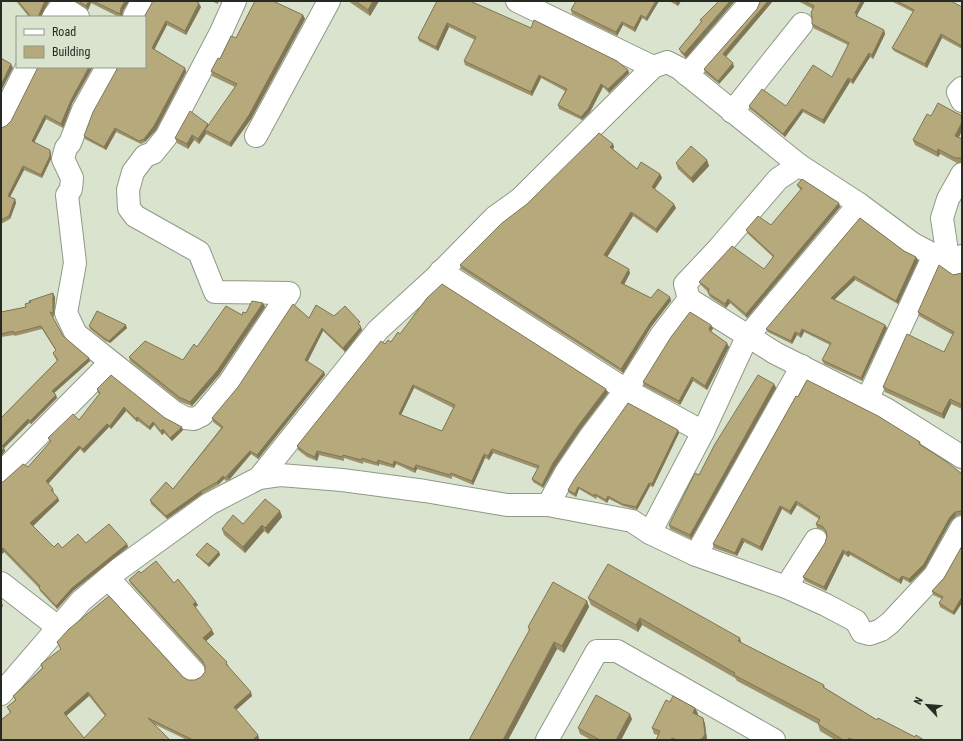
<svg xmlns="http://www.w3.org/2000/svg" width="963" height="741" font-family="'Roboto Condensed',sans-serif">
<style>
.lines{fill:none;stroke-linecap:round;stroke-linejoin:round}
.minor-casing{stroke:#909986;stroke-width:24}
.minor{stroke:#fff;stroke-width:22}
.wall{fill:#9d916a;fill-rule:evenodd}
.shaded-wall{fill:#7f7656}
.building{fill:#b6a97b;stroke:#7f7656;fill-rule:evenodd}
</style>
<rect width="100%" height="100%" fill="#d9e3ce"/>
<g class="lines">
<g class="minor-casing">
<g id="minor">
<path d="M517,1L653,67"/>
<path d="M53,17L59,9L67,10L78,17"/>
<path d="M134,17L142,1"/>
<path d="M107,67L83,110L70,143L66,148L63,159L72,178L71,189L67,195L75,263L66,313L76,334L174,412L185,418L194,419L202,415L229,383L289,293L215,292L199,252L135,216L129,208L128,190L133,172L145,156L153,153L166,137L221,32L235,1"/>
<path d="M687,75L749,4"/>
<path d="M962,88L958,92L962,101"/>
<path d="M732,112L802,24"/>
<path d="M1,119L27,67"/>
<path d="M256,136L329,1"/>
<path d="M948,258L942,218L948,199L962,174"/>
<path d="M441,271L626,390L703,432"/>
<path d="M689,299L685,284L718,249L778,179L799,165L859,204L913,244L934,255L948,258L958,268L962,256"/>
<path d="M867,400L934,255"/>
<path d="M1,473L110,363"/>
<path d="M259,478L378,330L436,277L495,217L520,199L653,67L667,62L679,68L799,165"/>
<path d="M548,505L565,474L590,437L631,383L662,334L689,299L775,353L886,409L962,457"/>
<path d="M650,533L703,432L747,337L859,204"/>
<path d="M696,555L802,366"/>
<path d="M108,578L194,672"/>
<path d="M1,583L59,628"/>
<path d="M786,587L816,540"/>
<path d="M1,694L81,601L119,569L209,504L259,478L280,475L342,480L425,491L507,505H548L632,521L650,533L696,555L786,587L826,605L856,621L862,632L870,634L881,630L890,623L935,575L962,527"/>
<path d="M547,740L597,651H617L774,740"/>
</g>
</g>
<use href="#minor" class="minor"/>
</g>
<g class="wall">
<path d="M16,1H49L41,17H29Z"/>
<path d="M74,1H129L123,11L122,17H119L91,3L88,10Z"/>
<path d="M211,1H219L218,4Z"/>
<path d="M255,1H276L275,2L303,15L305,19L251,119L231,147L206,134L199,144L194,140L188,149L177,143L175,138L208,124L209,125L235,87L212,76L211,71L236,38Z"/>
<path d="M348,1H379L370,16Z"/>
<path d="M437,1L531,28L628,70L629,73L609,93L603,87L590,112L582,120L559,109L558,105L565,91L541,78L532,96L465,65L464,61L475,40L449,27L438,51L419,41L418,38Z"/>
<path d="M576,1H659L647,21L642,18L635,32L623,25L617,36L572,14L571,10Z"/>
<path d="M669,1H681L678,6Z"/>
<path d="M719,1L686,58L681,53L679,49L701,22L700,20Z"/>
<path d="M773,1L726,57L734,67L719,84L705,73L704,69L757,9L760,2Z"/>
<path d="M798,1H865L857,15L858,17L884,30L885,34L873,59L870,57L853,84L850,82L824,124L803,112L785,137L750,109L749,106H786L832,77L848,45L813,28L812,24V18L811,13L813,9Z"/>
<path d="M891,1H951L962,7V49L942,38L927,68L894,51L892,48L913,12Z"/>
<path d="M152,3L201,7L186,35L167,25L154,50L185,68L186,72L156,130L145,142L141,144L116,132L106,150L85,139L84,136L117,69Z"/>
<path d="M72,104L63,128L46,119L34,142L51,154V159L42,178L24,170L10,197L15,199L16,203L10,219L1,224V128Z"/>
<path d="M959,137L962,139V163H957L940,154L938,157L915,145L913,140Z"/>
<path d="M613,144L614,147L613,149L637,169L660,174L662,178L655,189L676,208L657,233L633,216L607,257L630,273L624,284L651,298L670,297L671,301L651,327L623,373L461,269L460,265Z"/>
<path d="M707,160L709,166L693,183L678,169L676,163Z"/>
<path d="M797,185L840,207L747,318L730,303L726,308L710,297L708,293V292L701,285L699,282L764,269L773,257L748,234L746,230L771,225L801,190L799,188Z"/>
<path d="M860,218L904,251L916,257L918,261L898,304L855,280L834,300L885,325L887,328L862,381L824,364L822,360L830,345L804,332L801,338L797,335L792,344L768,332L766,329Z"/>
<path d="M962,273V409L951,404L944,419L885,392L883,387L944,352L953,335L919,316L918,312L953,275Z"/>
<path d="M55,297L54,317L52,316L63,336L89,358L90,361L54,393L56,395L57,398L31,424L29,423L4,448L5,451L1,456V418L57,361L54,356L53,353L56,351L42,329L15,336L14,335L1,337V312L26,307L29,303V301Z"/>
<path d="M263,303L265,307L219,375L192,406L181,402L130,361L129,357L183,360L197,347L242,315Z"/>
<path d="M334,316L361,325L360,326L362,330L345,352L323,331L307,361L324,372L325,375L258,459L251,454L229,480L226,481L224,479L218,485L202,494L167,519L151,504L150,500L173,489L221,428L213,422L212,418L309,318Z"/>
<path d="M711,325L713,329L711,331L729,347L707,390L693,381L680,405L644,386L643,382Z"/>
<path d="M89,326L127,328L110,343L105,341L90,329Z"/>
<path d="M400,334L608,393L580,430L555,467L543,488L533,482L532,479L538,469L493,453L489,460L485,458L473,485L452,476V479L417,469L415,473L396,464L394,468L379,464V466L363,462V464L344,458V461L319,455L317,461L307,457L298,450L297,446L385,344L391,342ZM414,388L453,408L442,431L401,415Z"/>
<path d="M774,384L776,388L691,539L670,529L669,525L699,475Z"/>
<path d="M97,389L165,418L183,430L172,441L164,433L162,435L154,425L150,430L138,421L137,422L126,411L111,429L109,427L84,453L80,449L48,484L53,489L54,492L53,493L58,498L59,501L33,526L54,547L62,548L86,543L127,544L128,547L73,591L57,609L40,591L39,588L4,552L1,555V482H3L28,467L50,442L48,438L79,420L100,394L98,393Z"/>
<path d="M796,396L920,442L921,445L962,474V515L956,516L951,521L925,568L910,583L903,579L901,584L850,555L848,557L844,554L826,591L805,581L803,577L825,543L827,536V534L823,530L817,528L816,524L819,519L797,505L791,515L782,509L762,551L744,542L737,556L714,548L713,544Z"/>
<path d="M678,430L679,433L653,487L650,486L637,510L623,506L609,499L607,503L597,497L596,499L579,489L576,497L569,493L568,490Z"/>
<path d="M280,511L282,517L268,534L264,531L245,553L224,535L222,529L243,524Z"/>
<path d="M962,546V603L954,615L940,607L939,603L942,599L933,595L932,591L944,578Z"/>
<path d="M219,552L220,555L209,567L198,557L196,555Z"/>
<path d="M141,573L174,583L198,605L195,608L214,634L206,641L229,666H228L252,696L236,710L258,735L259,739L258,740H187L154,724L170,740H1L10,713L7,707L15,700L13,696L42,668L41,664L61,650L57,642L183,677L188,680H195L201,677L205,672V667L203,664L130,583L129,580ZM89,696L105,716L84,738L66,716Z"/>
<path d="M588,598L742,643L824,685L825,688L877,720L915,737L924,740H835L820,731L818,724L737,681L735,678L642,625L638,632L591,605Z"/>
<path d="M587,601L589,607L564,653L557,649L508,740H469L529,631L528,627Z"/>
<path d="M670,702L695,708L698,714L697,715L703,718L705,724L707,740H656L658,735L654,734L652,728Z"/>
<path d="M632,719L621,740H591L580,734L578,728Z"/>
</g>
<g class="shaded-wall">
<path d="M45,1H49L41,17H38Z"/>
<path d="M89,1H90L91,3L88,10L86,6Z"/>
<path d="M125,1H129L123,11L122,17H121L120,14L121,8Z"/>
<path d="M373,1H379L370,16L368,10Z"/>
<path d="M656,1H659L647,21L646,18Z"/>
<path d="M677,1H681L678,6L676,3Z"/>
<path d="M730,1H735L686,58L684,54Z"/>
<path d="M768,1H773L724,58L723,54Z"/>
<path d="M861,1H865L857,15L859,18L858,20L855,13Z"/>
<path d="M199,3L201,7L186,35L185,31Z"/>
<path d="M303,15L305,19L251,119L231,147L230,143Z"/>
<path d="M641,15L642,18L635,32L634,28Z"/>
<path d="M166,21L167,25L153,52L152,48Z"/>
<path d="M622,22L623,25L617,36L616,32Z"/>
<path d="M447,23L449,27L438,51L436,47Z"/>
<path d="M884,30L885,34L873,59L872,55Z"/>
<path d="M941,34L942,38L927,68L925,64Z"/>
<path d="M869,53L870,57L853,84L852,80Z"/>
<path d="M733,63L734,67L719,84L718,81Z"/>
<path d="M11,64L13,68L1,91V85Z"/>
<path d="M89,67H93L72,104L63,128L61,124L71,100Z"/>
<path d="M185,68L186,72L156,130L145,142L144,139Z"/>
<path d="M628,70L629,73L609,93L608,89Z"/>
<path d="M539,75L541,78L532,96L531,92Z"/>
<path d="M848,78L850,82L824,124L823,120Z"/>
<path d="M601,84L603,87L590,112L582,120L581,117Z"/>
<path d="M802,109L803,112L785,137L783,134Z"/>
<path d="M45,115L46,119L33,145L32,141Z"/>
<path d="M962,122V131L957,141L955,136Z"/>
<path d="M208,124L210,129L205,130L206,134L199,144L198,139Z"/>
<path d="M115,128L116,132L106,150L104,147Z"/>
<path d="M192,135L194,140L188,149L187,144Z"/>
<path d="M613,144L614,147L612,151L610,147Z"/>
<path d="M938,149L940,154L938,157L937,152Z"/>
<path d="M50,150L51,154V159L42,178L41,175Z"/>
<path d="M707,160L709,166L693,183L691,178Z"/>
<path d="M23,166L24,170L9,199L8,196Z"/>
<path d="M660,174L662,178L653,191L652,187Z"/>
<path d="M15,199L16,203L10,219L9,216Z"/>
<path d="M839,203L840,207L747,318L746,314Z"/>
<path d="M674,204L676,208L657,233L656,229Z"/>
<path d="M631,212L633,216L606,259L604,255Z"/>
<path d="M916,257L918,261L898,304L896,301Z"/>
<path d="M629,269L630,273L623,287L621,283Z"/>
<path d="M854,276L855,280L832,302L831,298Z"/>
<path d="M53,293L55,297L54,317L53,313Z"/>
<path d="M670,297L671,301L651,327L623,373L621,369L650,323Z"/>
<path d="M728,299L730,303L726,308L725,304Z"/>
<path d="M263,303L265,307L219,375L192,406L190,402Z"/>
<path d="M126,325L127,328L110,343L109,341Z"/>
<path d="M711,325L713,329L710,332L709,329Z"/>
<path d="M885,325L887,328L862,381L861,378Z"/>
<path d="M361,327L362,330L345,352L343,348Z"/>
<path d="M322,328L323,331L307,363L305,360Z"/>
<path d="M802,329L804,332L801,338L800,334Z"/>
<path d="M795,332L797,335L792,344L791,341Z"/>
<path d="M727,343L729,347L707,390L705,386Z"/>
<path d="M89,358L90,361L53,394L52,391Z"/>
<path d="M324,372L325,375L258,459L257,455Z"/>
<path d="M692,377L693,381L680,405L679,401Z"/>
<path d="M774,384L776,388L691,539L690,535Z"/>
<path d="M413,385L414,388L400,417L399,414Z"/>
<path d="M606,389L608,393L580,430L555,467L543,488L542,485L553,463L578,426Z"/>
<path d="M56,395L57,398L31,424L30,421Z"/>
<path d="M950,399L951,404L944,419L942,414Z"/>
<path d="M124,407L126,411L111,429L110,426Z"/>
<path d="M137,417L138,421L137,422L136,419Z"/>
<path d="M28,419L29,423L4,448L5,451L1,456L2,446Z"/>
<path d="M153,422L154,425L150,430L149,427Z"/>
<path d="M107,424L109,427L84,453L83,449Z"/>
<path d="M182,427L183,430L172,441L170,438Z"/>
<path d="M163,429L164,433L162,435L161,431Z"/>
<path d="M678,430L679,433L653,487L652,484Z"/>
<path d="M79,446L80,449L47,485L46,481Z"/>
<path d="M492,449L493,453L489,460L488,456Z"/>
<path d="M250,451L251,454L229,480L227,476Z"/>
<path d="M317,451L319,455L317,461L315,457Z"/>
<path d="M484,454L485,458L473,485L472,481Z"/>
<path d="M378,460L379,464V466L377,463Z"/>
<path d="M394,461L396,464L394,468L393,465Z"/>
<path d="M416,465L417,469L415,473L414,469Z"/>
<path d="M223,476L224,479L218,485L217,482Z"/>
<path d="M649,483L650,486L637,510L636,507Z"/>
<path d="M578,487L579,489L576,497L575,494Z"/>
<path d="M201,491L202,494L167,519L166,516Z"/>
<path d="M608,496L609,499L607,503L606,500Z"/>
<path d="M58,498L59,501L32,527L30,523Z"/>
<path d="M796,501L797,505L791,515L790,511Z"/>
<path d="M780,506L782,509L762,551L760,547Z"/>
<path d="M280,511L282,517L268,534L265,528Z"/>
<path d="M955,512L956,516L951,521L925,568L910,583L909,579L950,517Z"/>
<path d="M262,525L264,531L245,553L243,547Z"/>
<path d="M742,538L744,542L737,556L735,553Z"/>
<path d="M127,544L128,547L73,591L57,609L56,606L72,588Z"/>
<path d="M3,548L4,552L1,555V550Z"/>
<path d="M843,550L844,554L826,591L824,587Z"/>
<path d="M848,551L850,555L848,557L847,553Z"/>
<path d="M219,552L220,555L209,567L208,564Z"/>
<path d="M902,576L903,579L901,584L899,580Z"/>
<path d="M962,597V603L954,615L953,612Z"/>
<path d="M587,601L589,607L564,653L562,646Z"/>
<path d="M196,602L198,605L194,608L193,604Z"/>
<path d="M2,603L3,606L1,608V604Z"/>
<path d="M640,618L642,625L638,632L636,625Z"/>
<path d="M212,630L214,634L205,642L203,638Z"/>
<path d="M740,638L742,645L738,641Z"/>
<path d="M554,642L557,649L508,740H503Z"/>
<path d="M88,692L89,696L65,717L64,713Z"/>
<path d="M251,692L252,696L235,711L234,707Z"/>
<path d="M695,708L698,714L695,719L693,713Z"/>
<path d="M630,714L632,719L621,740H616Z"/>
<path d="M703,718L705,724L707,740H703Z"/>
<path d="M258,735L259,739L258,740H254V739Z"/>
</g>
<g class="building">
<path d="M18,1H45L38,17H31Z"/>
<path d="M79,1H89L86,6Z"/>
<path d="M93,1H125L121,8L120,14Z"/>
<path d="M152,1H195L199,3L185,31L166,21L152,48L185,68L154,126L144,139L139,141L115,128L104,147L84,136L93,112L117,69V67H145V17H144L152,3Z"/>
<path d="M255,1H273L303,15L249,115L230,143L205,130L237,84L211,71L218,58L220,59L231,36L236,38Z"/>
<path d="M355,1H373L368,10Z"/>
<path d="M437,1H470L531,28L534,20L617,61L628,70L608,89L601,84L588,109L581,117L558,105L567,89L539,75L531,92L464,61L476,37L447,23L436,47L418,38Z"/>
<path d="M576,1H656L646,18L641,15L634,28L622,22L616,32L571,10Z"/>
<path d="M719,1H730L684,54L679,49L702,21L700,20Z"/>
<path d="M760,1H768L723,54L733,63L718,81L704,69L757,9L760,2Z"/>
<path d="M804,1H861L855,13L857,14L856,16L884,30L872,55L869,53L852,80L848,78L823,120L802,109L783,134L749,106L762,89L786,106L813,65L832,77L849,43L812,24V16L811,13L814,6Z"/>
<path d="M897,1H951L962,7V46L941,34L925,64L892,48L914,10Z"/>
<path d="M1,58L11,64L1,85Z"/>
<path d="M37,67H89L71,100L61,124L45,115L32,141L50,150V156L41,175L23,166L8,196L15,199L9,216L1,220V128L6,126L11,121L37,69Z"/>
<path d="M938,103L962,116V122L955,136L962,139V158H955L938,149L937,152L913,140L927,114L931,116Z"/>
<path d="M190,111L208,124L198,139L192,135L187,144L175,138Z"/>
<path d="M599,133L613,144L610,147L637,169L641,162L660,174L652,187L674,204L656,229L631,212L604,255L629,269L621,283L651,298L658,289L670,297L650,323L621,369L460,265L502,223L527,204Z"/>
<path d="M691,146L707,160L691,178L676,163Z"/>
<path d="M802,179L839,203L746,314L728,299L725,304L708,293L709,289L699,282L732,246L764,269L774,256L746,230L758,216L771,225L802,188L797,185Z"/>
<path d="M860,218L904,251L916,257L896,301L854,276L831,298L885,325L861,378L822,360L831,343L802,329L800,334L795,332L791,341L766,329Z"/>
<path d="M939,265L953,275L962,273V405L950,399L942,414L883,387L907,334L944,352L954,332L918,312Z"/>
<path d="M442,284L606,389L578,426L553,463L542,485L532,479L539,466L492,449L488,456L484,454L472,481L451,473L450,475L416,465L414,469L394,461L393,465L378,460L377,463L362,458L361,460L343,455L342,457L317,451L315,457L306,453L297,446L381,341L385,344L388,340L391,342L398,332L400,334L427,298ZM413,385L455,405L442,431L399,414Z"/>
<path d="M53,293V313L50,312L63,336L89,358L52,391L56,395L30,421L28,419L2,446L4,448L1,451V418L58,360L53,353L56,350L41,326L14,333L13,331L1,334V312L26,307L25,304L31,302L29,301Z"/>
<path d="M252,301L263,303L217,371L190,402L179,397L129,357L145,341L183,360L194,344L197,347L226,306L242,315L243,312L246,313Z"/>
<path d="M293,304L309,318L316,305L334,316L345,306L360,322L358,324L361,327L343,348L322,328L305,360L324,372L257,455L250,451L227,476L225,478L223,476L217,482L201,491L166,516L150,500L166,482L173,489L223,427L212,418L238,387Z"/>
<path d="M97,311L126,325L109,341L104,338L89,326Z"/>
<path d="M690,312L711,325L709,329L710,331L727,343L705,386L692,377L679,401L643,382L671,337Z"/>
<path d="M111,375L165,418L182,427L170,438L163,429L161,431L153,422L149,427L137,417L136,419L124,407L110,426L107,424L83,449L79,446L46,481L53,489L51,490L58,498L30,523L54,547L58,543L62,548L78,534L86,543L109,524L127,544L72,588L56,606L39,588L40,586L3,548L1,550V482H3L23,464L28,467L51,441L48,438L73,414L79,420L100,393L97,389Z"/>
<path d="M758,375L774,384L690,535L669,525L695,473L699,475L715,444Z"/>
<path d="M807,380L878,416L920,442L919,444L947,462L962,474V511L955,512L950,517L924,564L909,579L902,576L899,580L848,551L847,553L843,550L824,587L803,577L825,543L827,536L826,531L822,526L816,524L820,517L796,501L790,511L780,506L760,547L742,538L735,553L713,544L796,396L798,397Z"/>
<path d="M628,403L678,430L652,484L649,483L636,507L622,504L608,496L606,500L595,494V496L578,487L575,494L568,490L575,478Z"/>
<path d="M265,499L280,511L265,528L262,525L243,547L222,529L233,515L243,524Z"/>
<path d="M207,543L219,552L208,564L196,555Z"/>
<path d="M962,546V597L953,612L939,603L943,597L932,591L944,578Z"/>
<path d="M156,561L174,583L178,579L196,602L193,604L212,630L203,638L227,662L226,664L251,692L234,707L258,735L254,739L255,740H193L148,718L170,740H1V720L11,712L7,707L16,700L13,696L43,668L41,664L61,649L57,642L69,629L109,596L183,677L188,680H195L201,677L205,672V666L202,660L129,580L139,571L141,573ZM88,692L106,715L84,738L64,713Z"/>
<path d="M608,564L740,638L738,641L824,685L823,687L877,720L878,718L915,737L916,735L924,740H853L849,738L848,740H843L818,724L820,720L734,675L735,673L640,618L636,625L588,598Z"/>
<path d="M553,582L587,601L562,646L554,642L503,740H469L530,629L528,627Z"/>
<path d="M596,695L630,714L616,740H600L578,728Z"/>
<path d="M673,696L695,708L693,713L703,718L705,734L703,738L699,740H677L672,738L671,740H656L660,731L652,728L666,700L670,702Z"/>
</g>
<rect width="963" height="741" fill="none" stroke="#272b23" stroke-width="4"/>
<rect x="16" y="16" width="130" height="52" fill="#d9e3ce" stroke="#92998a"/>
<rect x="24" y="29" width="20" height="6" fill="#ffffff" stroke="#92998a"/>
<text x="52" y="36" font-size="12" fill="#272b23">Road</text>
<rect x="24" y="46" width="20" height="12" fill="#b6a97b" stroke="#92998a"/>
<text x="52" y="56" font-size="12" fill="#272b23">Building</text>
<g transform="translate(927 705) rotate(296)" stroke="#d9e3ce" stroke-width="3" paint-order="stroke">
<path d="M0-3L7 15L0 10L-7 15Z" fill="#272b23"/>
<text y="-6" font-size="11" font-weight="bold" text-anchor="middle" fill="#272b23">N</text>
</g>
</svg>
